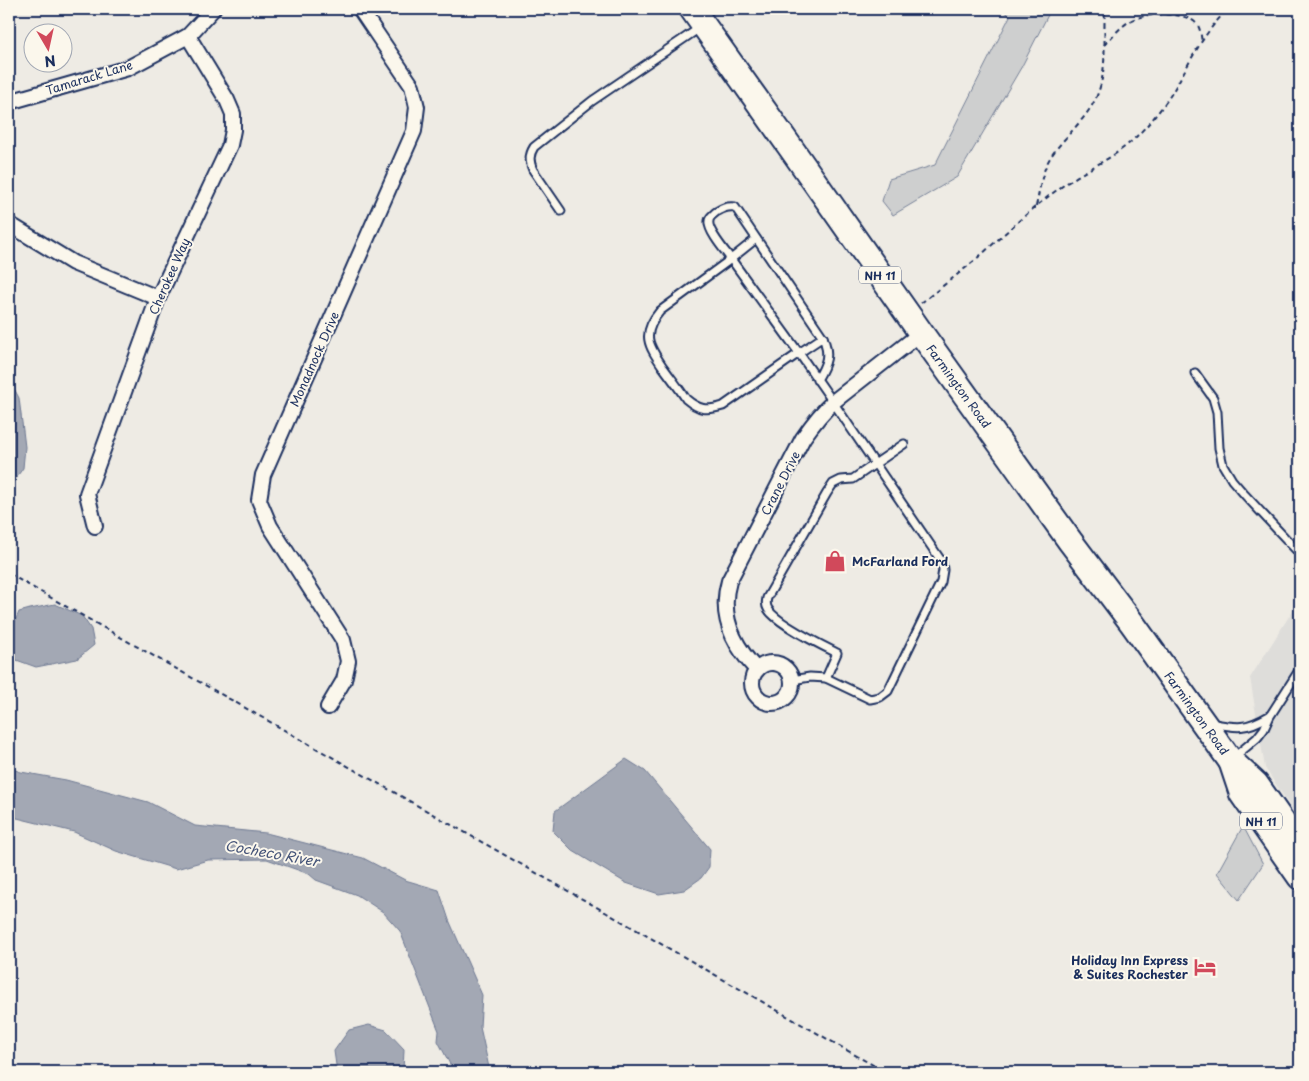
<svg xmlns="http://www.w3.org/2000/svg" width="1309" height="1081" font-family="'Playpen Sans',sans-serif">
<style>
.built{fill:#deddda}
.green{fill:#cecfcf;stroke:#747f96}
.water{fill:#a3a8b4;stroke:#6d7892}
.lines{fill:none;stroke-linecap:round;stroke-linejoin:round}
.service-casing{stroke:#1b2f5e;stroke-width:11}
.minor-casing{stroke:#1b2f5e;stroke-width:18}
.trunk-casing{stroke:#1b2f5e;stroke-width:28}
.path{stroke:#1b2f5e;stroke-width:2;stroke-dasharray:5 4;stroke-linecap:butt}
.service{stroke:#fbf7ec;stroke-width:7}
.minor{stroke:#fbf7ec;stroke-width:14}
.trunk{stroke:#fbf7ec;stroke-width:24}
.labels{text-anchor:middle;dominant-baseline:central;stroke-width:4;stroke-linejoin:round;paint-order:stroke}
.shield{fill:#fbf7ec;stroke:#5e6b89;stroke-width:1}
.shield-label{font-size:11px;font-weight:bold;fill:#1b2f5e}
.street-label{font-size:12px;fill:#1b2f5e;stroke:#fbf7ec}
.poi-label{font-size:12px;font-weight:bold;fill:#1b2f5e;stroke:#fbf7ec;text-anchor:start}
.water-label{font-size:14px;font-style:italic;fill:#445378;stroke:#fbf7ec}
</style>
<rect width="100%" height="100%" fill="#eeebe4"/>
<filter id="ink" filterUnits="userSpaceOnUse"><feTurbulence type="fractalNoise" baseFrequency=".02" numOctaves="2"/><feDisplacementMap in="SourceGraphic" scale="10" xChannelSelector="R" yChannelSelector="G"/><feConvolveMatrix kernelMatrix="1 2 1 2 8 2 1 2 1" color-interpolation-filters="sRGB"/></filter>
<g filter="url(#ink)">
<path class="built" d="M1300,599V821L1265,768L1250,678Z"/>
<g class="green">
<path d="M1002,9H1051L1022,66L957,177L893,215L882,201L889,179L935,165L1010,16Z"/>
<path d="M1243,826L1263,864L1239,900L1217,873Z"/>
</g>
<g class="water">
<path d="M9,379L19,398L25,447L23,468L9,488Z"/>
<path d="M55,604L82,616L91,629L94,645L77,659L36,667L11,658C3,643 13,626 19,612L30,609Z"/>
<path d="M626,759L645,771L710,849L709,867L701,878L684,890L659,894L626,883L573,851L553,831L555,811Z"/>
<path d="M9,768L21,772L66,780L148,802L195,826L266,833L363,858L405,880L439,890L449,920L482,995L480,1027L490,1072H454L438,1041L439,1031L400,931L383,912L357,895L316,880L309,874L267,859L208,860L176,869L116,851L74,832L9,816Z"/>
<path d="M369,1025L386,1030L404,1049L403,1072H337L334,1051L349,1030Z"/>
</g>
<g class="lines">
<g class="service-casing">
<g id="service">
<path d="M561,211L533,170C529,161 529,155 534,147L592,101L701,27"/>
<path d="M756,239L731,259L799,353L823,337"/>
<path d="M1195,373L1213,398L1217,412L1219,448L1223,465L1232,480L1245,495L1300,554"/>
<path d="M826,678L837,653C821,645 776,623 768,609C766,606 766,602 767,598L827,493L833,484L841,480L853,479L904,444"/>
<path d="M792,680L810,677L826,678L870,699L880,697L888,691L941,582L943,570L942,562L833,402L799,353L723,406C706,411 699,410 686,399C679,388 671,378 663,367C648,345 641,334 660,311L731,259C725,251 707,230 709,221C709,217 713,215 716,212C723,208 727,206 735,207L823,337C830,355 827,363 817,380"/>
<path d="M1210,723C1237,728 1245,730 1269,716"/>
<path d="M1233,758L1257,738L1264,729L1270,716L1300,669"/>
</g>
</g>
<g class="minor-casing">
<g id="minor">
<path d="M9,102L128,68L188,36L213,9"/>
<path d="M9,224L73,263L158,298"/>
<path d="M95,526L87,494L158,298L230,145L233,130V114L227,100L188,36"/>
<circle cx="772" cy="683" r="20"/>
<path d="M757,670C733,645 719,615 729,581L803,438C812,425 821,413 833,402L921,333"/>
<path d="M328,707L344,680L348,661L343,640L270,526L259,500L263,475L414,131L417,107L412,86L360,9"/>
</g>
</g>
<g class="trunk-casing">
<g id="trunk">
<path d="M692,9L793,151L921,333L1070,541L1132,623L1230,760L1256,784L1300,847"/>
<path d="M1232,764L1242,794L1300,877"/>
</g>
</g>
<g class="path">
<path d="M1104,45C1112,37 1120,27 1130,21C1144,13 1184,10 1197,24C1201,30 1201,37 1202,43"/>
<path d="M1036,206C1040,190 1041,173 1050,158C1063,137 1089,118 1098,93C1108,66 1103,37 1105,9"/>
<path d="M921,303C939,289 957,275 974,261C1004,235 1032,207 1064,185C1088,168 1115,158 1136,137C1149,124 1160,111 1170,96C1188,67 1203,31 1229,9"/>
<path d="M9,574L607,913L885,1072"/>
</g>
<use href="#service" class="service"/>
<use href="#minor" class="minor"/>
<use href="#trunk" class="trunk"/>
</g>
</g>
<defs>
<g id="shop-bare" transform="scale(1.725)"><path d="M-5-2.5h2.3a2.7 3.5 0 0 1 5.4 0H5L5.5 6h-11ZM-1.5-2.5h3a1.5 2.3 0 0 0-3 0Z" fill="#d1495b" stroke="#fbf7ec" stroke-width="2.5" paint-order="stroke"/></g>
<g id="hotel-bare" transform="scale(1.725)"><path d="M-6-4.5h1.5V1H6V5H4.5V3h-9V5H-6ZM-4 0a1.8 1.8 0 1 1 3.6 0ZM.5 0V-2.5h3Q6-2.5 6 0Z" fill="#d1495b" stroke="#fbf7ec" stroke-width="2.5" paint-order="stroke"/></g>
</defs>
<g fill-rule="evenodd">
<use href="#shop-bare" x="835" y="561"/>
<use href="#hotel-bare" x="1205" y="967"/>
</g>
<g class="labels">
<g class="shield">
<rect x="859" y="266.5" width="42" height="17" rx="4"/>
<rect x="1240" y="812.5" width="42" height="17" rx="4"/>
</g>
<g class="shield-label">
<text x="880" y="275">NH 11</text>
<text x="1261" y="821">NH 11</text>
</g>
<g class="street-label">
<text transform="translate(89 77) rotate(-17)">Tamarack Lane</text>
<text transform="translate(169 276) rotate(-66)">Cherokee Way</text>
<text transform="translate(314 359) rotate(-66)">Monadnock Drive</text>
<text transform="translate(959 386) rotate(54)">Farmington Road</text>
<text transform="translate(780 483) rotate(-63)">Crane Drive</text>
<text transform="translate(1197 713) rotate(54)">Farmington Road</text>
</g>
<g class="poi-label">
<text x="852" y="561">McFarland Ford</text>
<text x="1188" y="960" text-anchor="end">Holiday Inn Express<tspan x="1188" dy="14">&amp; Suites Rochester</tspan></text>
</g>
<g class="water-label">
<text transform="translate(272 853) rotate(10)">Cocheco River</text>
</g>
</g>
<rect width="1309" height="1081" fill="none" stroke="#fbf7ec" stroke-width="30"/>
<rect x="15" y="15" width="1279" height="1051" fill="none" stroke="#1b2f5e" stroke-width="2" filter="url(#ink)"/>
<g transform="translate(48 48) rotate(171)"><circle r="24" fill="#fbf7ec" stroke="#a1a7b3"/>
<path d="M0-4L9 19L0 12L-9 19Z" fill="#d1495b"/>
<text y="-8" font-size="14" font-weight="bold" text-anchor="middle" fill="#1b2f5e">N</text>
</g>
</svg>
